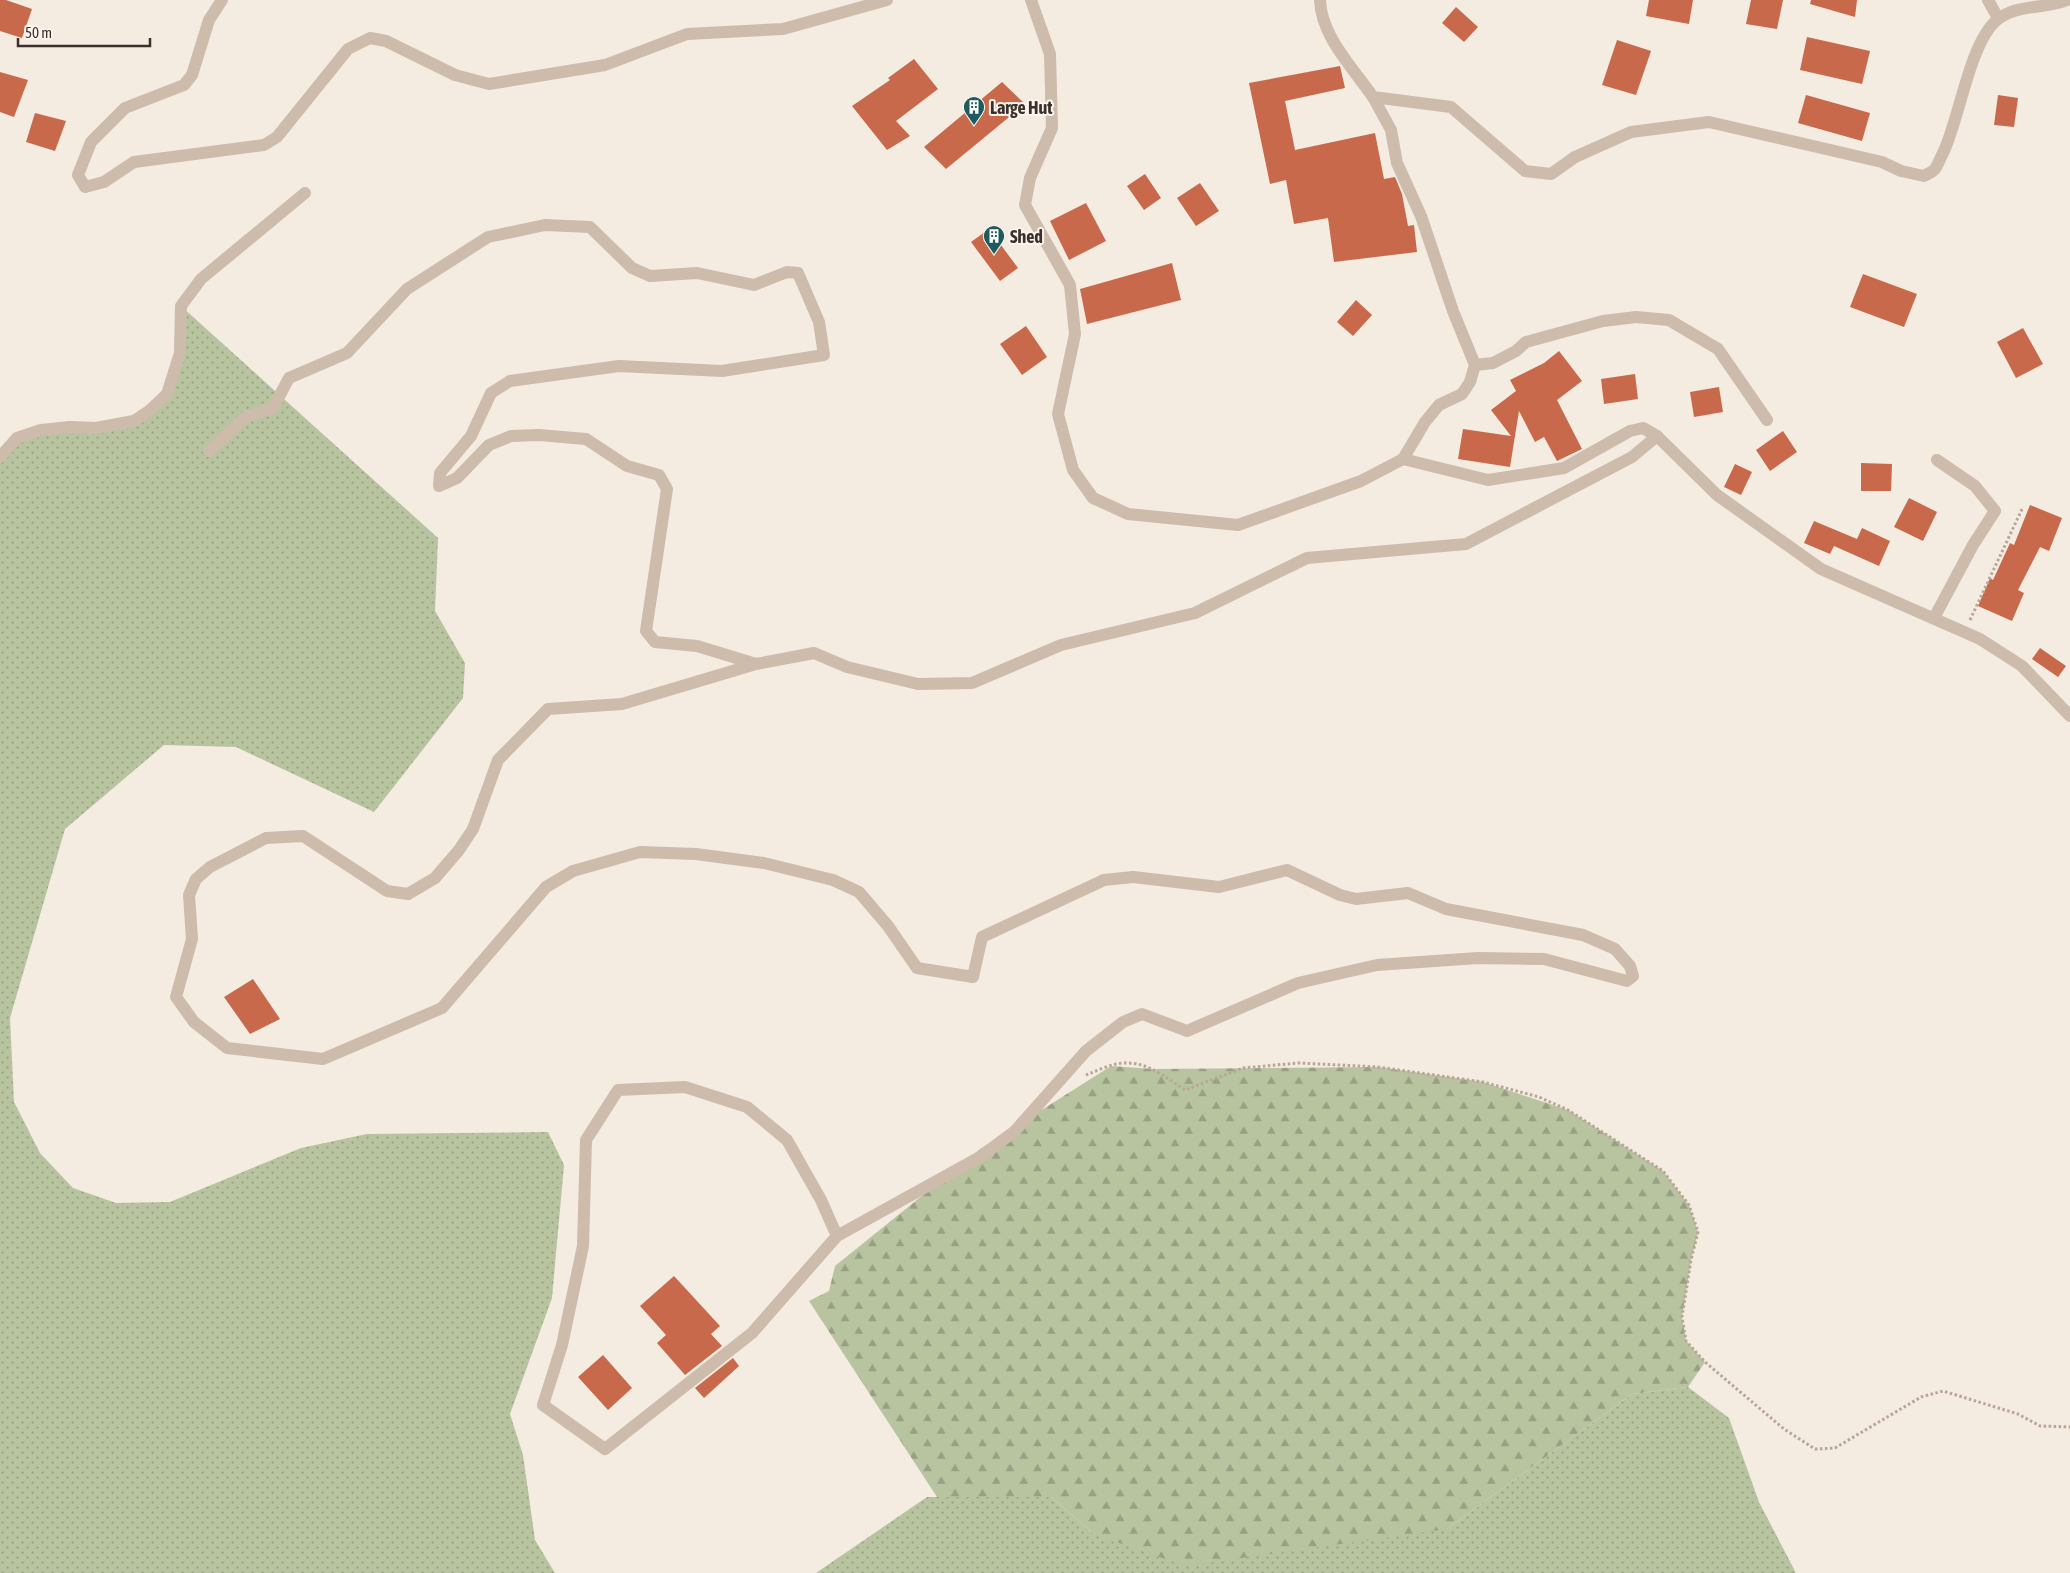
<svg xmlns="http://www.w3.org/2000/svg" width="2070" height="1573" font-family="'Asap Condensed',sans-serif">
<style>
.grass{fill:url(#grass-dots)}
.forest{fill:url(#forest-firs)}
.building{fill:#c8694b}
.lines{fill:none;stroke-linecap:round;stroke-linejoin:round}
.path{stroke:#b9a596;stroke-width:3;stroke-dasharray:2.5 2.5;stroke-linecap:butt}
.minor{stroke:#cdbbac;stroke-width:12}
.labels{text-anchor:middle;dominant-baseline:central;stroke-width:4;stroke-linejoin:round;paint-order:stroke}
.poi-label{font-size:18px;font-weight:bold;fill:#3b302b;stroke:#fbf5ee;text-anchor:start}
</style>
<defs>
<pattern id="grass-dots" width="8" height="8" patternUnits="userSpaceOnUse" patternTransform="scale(1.25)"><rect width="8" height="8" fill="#b8c4a0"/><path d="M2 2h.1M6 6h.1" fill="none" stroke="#97a083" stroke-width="1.8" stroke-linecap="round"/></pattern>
<pattern id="forest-firs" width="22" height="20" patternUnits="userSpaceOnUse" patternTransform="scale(1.25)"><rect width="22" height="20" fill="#b8c4a0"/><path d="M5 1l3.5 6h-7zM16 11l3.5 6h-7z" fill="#97a083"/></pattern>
</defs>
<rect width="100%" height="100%" fill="#f4ebe1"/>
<g class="grass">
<path d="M181,306L438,538L435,611L465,663L463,698L374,812L236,747L164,745L65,829L10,1018L14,1102L40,1153L73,1188L116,1203L170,1202L301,1148L367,1134L548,1132L564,1165L552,1298L510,1414L523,1455L535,1540L555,1573H0V457L17,438L134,421L167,394L180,353Z"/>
<path d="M1688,1387L1729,1418L1759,1502L1796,1573H816L927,1497H1051L1094,1534L1447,1529L1632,1394Z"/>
</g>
<path class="forest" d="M1111,1066L1153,1069L1378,1067L1483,1082L1568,1110L1663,1171L1689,1205L1698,1232L1691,1260L1682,1317L1686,1341L1705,1362L1688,1387L1632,1394L1447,1529L1185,1566L1094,1534L1051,1497H937L809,1301L829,1291L835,1266L980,1149Z"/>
<g class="building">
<path d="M0,0H6L32,9L22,38L0,31Z"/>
<path d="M1649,0H1693L1689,24L1646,16Z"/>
<path d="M1751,0H1783L1777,29L1746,24Z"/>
<path d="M1811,0H1857L1855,17L1810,4Z"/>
<path d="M1456,7L1478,27L1464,42L1442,23Z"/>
<path d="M1807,37L1870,51L1862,84L1800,70Z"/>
<path d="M1617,40L1651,51L1636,95L1602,85Z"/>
<path d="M914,59L938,89L896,121L910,136L887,150L852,106L890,80L888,78Z"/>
<path d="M1340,66L1345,88L1285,101L1295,150L1375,133L1384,179L1395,177L1402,194L1408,226L1414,225L1417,252L1334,262L1328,218L1294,224L1286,180L1270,184L1249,83Z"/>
<path d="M0,72L28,80L14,117L0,112Z"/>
<path d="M1002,82L1025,104L946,169L924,147Z"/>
<path d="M1806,95L1870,113L1862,141L1798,123Z"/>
<path d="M1998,95L2018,98L2014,127L1994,125Z"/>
<path d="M35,113L66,121L55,151L26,142Z"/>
<path d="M1145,174L1161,198L1144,210L1127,186Z"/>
<path d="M1200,183L1219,211L1196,226L1177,198Z"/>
<path d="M1086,203L1106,241L1069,260L1050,221Z"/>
<path d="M989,229L1018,268L1000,281L971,242Z"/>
<path d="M1172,263L1181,300L1087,324L1080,289Z"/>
<path d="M1863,274L1917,294L1904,327L1850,307Z"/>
<path d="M1356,300L1372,315L1353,336L1337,322Z"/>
<path d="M1026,326L1047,357L1022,375L1000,344Z"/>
<path d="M2023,328L2043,364L2016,378L1997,342Z"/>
<path d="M1559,351L1582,381L1557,400L1582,449L1557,461L1544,437L1535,442L1519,411L1510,467L1458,459L1463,429L1511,436L1491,410L1516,391L1510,380L1544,363Z"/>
<path d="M1635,374L1638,399L1604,404L1601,379Z"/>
<path d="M1719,387L1723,412L1694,417L1690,392Z"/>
<path d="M1783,431L1797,452L1770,471L1756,450Z"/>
<path d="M1861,463L1892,464L1891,491H1861Z"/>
<path d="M1735,464L1752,472L1741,495L1724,487Z"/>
<path d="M1909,498L1937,512L1923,541L1894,527Z"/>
<path d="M2030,505L2062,518L2049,551L2040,547L2018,590L2024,593L2012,621L1978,606L1990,578L1993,580L2010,543L2014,545Z"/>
<path d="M1814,521L1857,539L1862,528L1890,541L1879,566L1834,546L1830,554L1804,543Z"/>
<path d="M2040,648L2066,666L2058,677L2032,659Z"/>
<path d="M253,979L280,1019L250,1034L224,997Z"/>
<path d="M674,1276L720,1326L711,1334L722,1346L685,1375L657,1343L666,1335L640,1306Z"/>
<path d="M603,1355L632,1388L608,1410L578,1377Z"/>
<path d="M733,1358L739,1366L704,1398L695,1388Z"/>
</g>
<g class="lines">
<g class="path">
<path d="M1970,620L2023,507"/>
<path d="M1086,1075C1099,1070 1114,1062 1128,1063C1149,1063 1168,1079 1185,1090L1243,1068L1298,1063L1378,1067L1483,1082L1539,1097L1568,1110L1663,1171L1689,1205L1698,1232L1691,1260L1682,1317L1686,1341L1705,1362L1784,1429L1815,1449L1835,1448L1921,1397L1943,1391L2018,1414L2040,1426L2070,1427"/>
</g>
<g class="minor">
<path d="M222,0L209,20L192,75L184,85L125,108L91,142L78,175L85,187L104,182L134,162L264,145L277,137L348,49L370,38L386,41L455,75L489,84L605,65L687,34L783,29L887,0"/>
<path d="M1031,0L1050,54L1052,128L1030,178L1025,205L1070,285L1075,334L1058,414L1073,470L1093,498L1128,514L1238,525L1361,481L1403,459L1488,480L1564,468L1630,431L1643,428L1657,436L1717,495L1821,569L1980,639L2022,666L2070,716"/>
<path d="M1320,0C1321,36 1353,68 1373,97L1451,107L1525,171L1551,174L1575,157L1631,132L1709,122L1882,162L1901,171L1924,176C1927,174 1931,173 1934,170C1938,166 1940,158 1943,153C1960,119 1970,36 2001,17C2021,4 2046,9 2067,0"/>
<path d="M1988,0L1998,18"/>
<path d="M1373,97L1391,130L1397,163L1421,216L1453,311L1475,365L1470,382L1462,394L1439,405L1425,422L1403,459"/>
<path d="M1475,365L1493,363L1516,351L1526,342L1603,321L1636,317L1669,320L1718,349L1767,420"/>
<path d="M209,451L246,417L273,408L289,378L347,353L407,289L488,237L545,225L590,227L632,268L650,276L697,273L754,285L787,272L798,273L819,322L824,355L722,371L619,366L510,381L491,393L471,436L440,473L439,486L457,478L489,445L511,436L539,435L586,439L627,466L659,475L667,489L646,631L655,642L697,646L756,664"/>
<path d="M0,457L17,438L41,430L70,427L96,428L134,421L149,411L167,394L180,353L181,306L201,279L305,193"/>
<path d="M1934,618L1973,545L1995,511L1975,486L1937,460"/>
<path d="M837,1236L821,1200L787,1140L747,1107L685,1087L618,1090L586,1140L583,1246L562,1345L543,1405L605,1449L752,1333L837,1236L980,1157L1015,1131L1086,1051L1123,1022L1142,1014L1187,1031L1298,983L1377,965L1478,958L1544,959L1627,981L1633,976L1630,966L1615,949L1583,935L1446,909L1408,893L1356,899L1340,895L1287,870L1219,887L1133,877L1104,880L982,937L973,977L917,968L888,926L859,892L833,880L764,863L696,854L640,852L573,871L546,887L442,1008L323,1059L227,1048L194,1022L176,997L192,939L189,895L196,879L210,867L266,838L303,836L387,891L408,894L435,878L459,850L473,829L498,760L548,709L622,704L756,664L814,653L847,667L918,684L972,683L1061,645L1195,613L1307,558L1466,544L1632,457L1657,436"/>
</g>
</g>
<defs>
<g id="building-pin" transform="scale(1.125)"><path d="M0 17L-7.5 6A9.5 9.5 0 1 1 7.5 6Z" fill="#1f5a5e" stroke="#fbf5ee"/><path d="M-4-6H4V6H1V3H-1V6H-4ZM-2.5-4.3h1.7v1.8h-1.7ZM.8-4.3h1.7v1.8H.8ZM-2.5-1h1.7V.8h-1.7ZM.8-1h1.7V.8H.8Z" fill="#fff"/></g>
</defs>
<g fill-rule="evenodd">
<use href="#building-pin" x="974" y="107"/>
<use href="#building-pin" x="994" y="236"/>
</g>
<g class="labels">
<g class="poi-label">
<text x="990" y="107">Large Hut</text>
<text x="1010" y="236">Shed</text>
</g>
</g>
<path d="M18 38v8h132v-8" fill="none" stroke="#3b302b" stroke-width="2.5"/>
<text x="25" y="38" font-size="15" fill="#3b302b" stroke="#fbf5ee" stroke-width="4" paint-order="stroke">50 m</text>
</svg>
